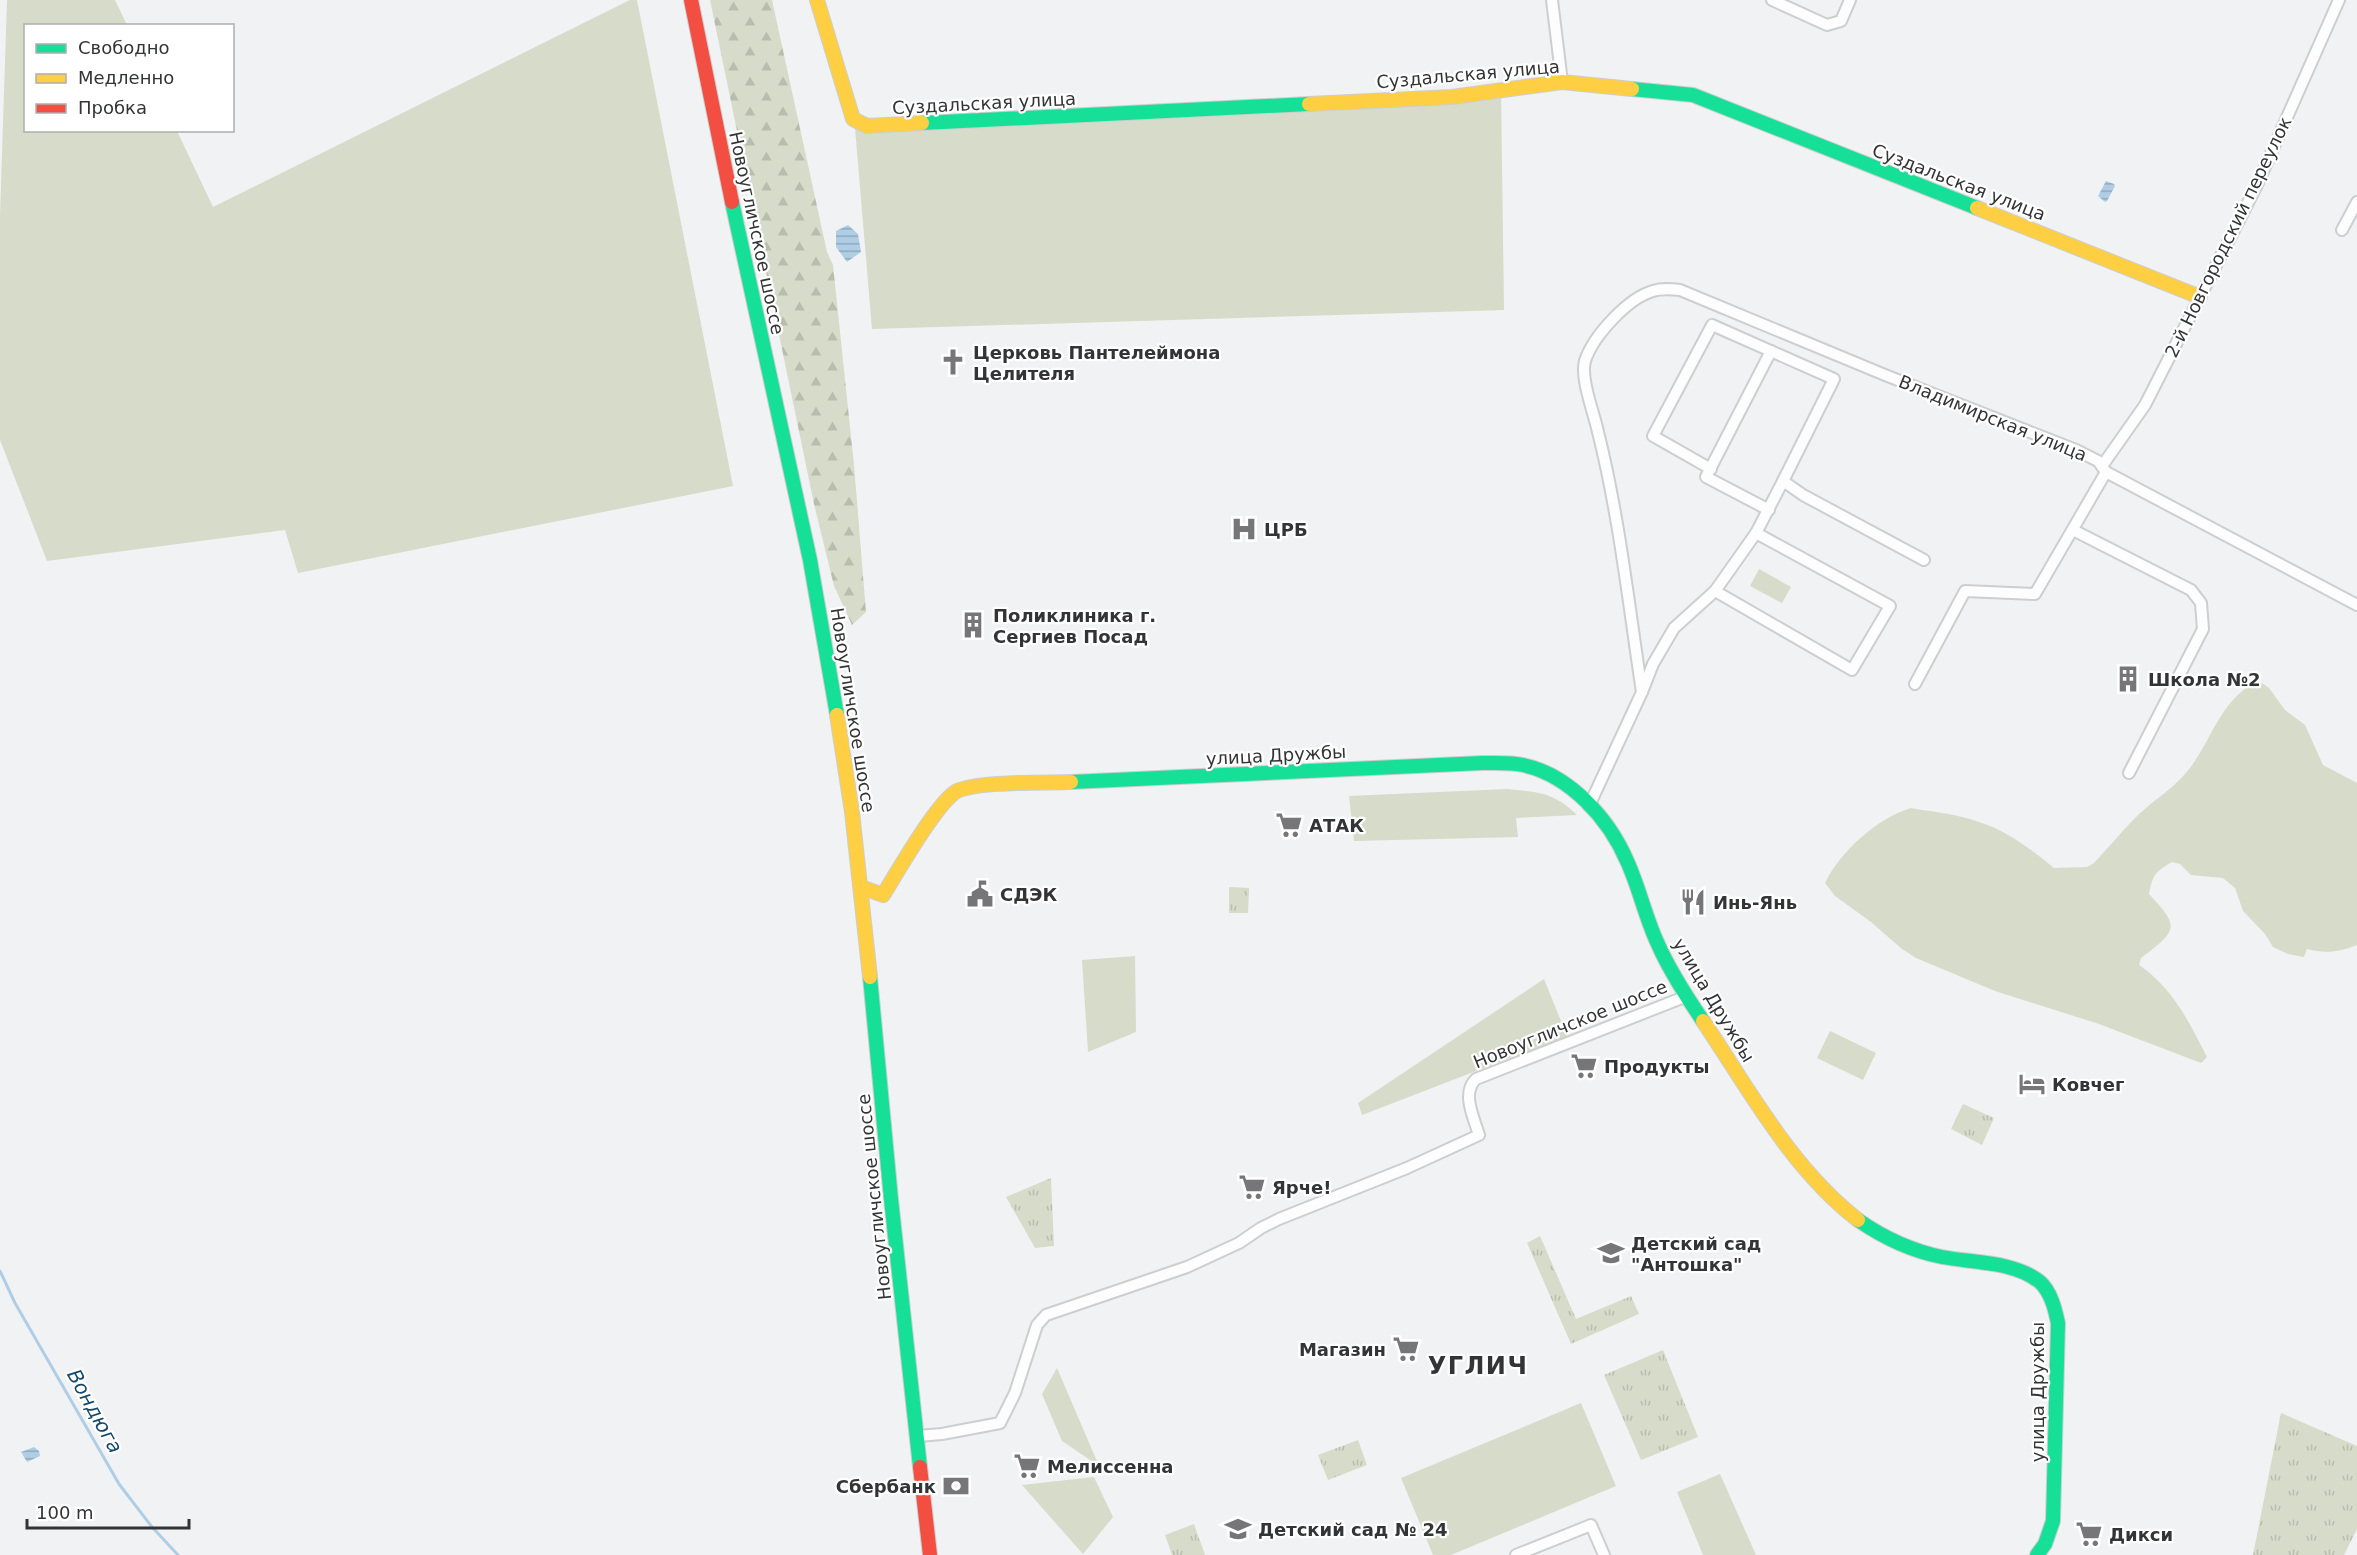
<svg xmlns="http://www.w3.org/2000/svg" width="2357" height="1555" font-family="'DejaVu Sans',sans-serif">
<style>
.green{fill:#d7dbca}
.forest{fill:url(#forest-firs)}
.park{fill:url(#park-tufts)}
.water{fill:url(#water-rules)}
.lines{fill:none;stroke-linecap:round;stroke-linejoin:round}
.stream{stroke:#afcee6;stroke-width:3}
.street-casing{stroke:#cdcecf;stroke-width:14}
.fast-casing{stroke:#cdcecf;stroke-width:16}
.slow-casing{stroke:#cdcecf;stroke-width:16}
.jam-casing{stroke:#cdcecf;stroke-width:16}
.street{stroke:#fdfdfd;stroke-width:10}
.fast{stroke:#16e098;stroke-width:14}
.slow{stroke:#ffcf43;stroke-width:14}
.jam{stroke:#f24e42;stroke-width:14}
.labels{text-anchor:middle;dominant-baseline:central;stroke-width:4.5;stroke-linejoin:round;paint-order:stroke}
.street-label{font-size:18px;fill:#333435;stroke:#fff}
.poi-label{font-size:18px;font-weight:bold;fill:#333435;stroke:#fff;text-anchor:start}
.water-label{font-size:20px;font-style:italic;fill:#15486a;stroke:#fff}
.district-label{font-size:24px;font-weight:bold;letter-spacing:1.5px;fill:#333435;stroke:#fff}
</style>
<defs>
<pattern id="forest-firs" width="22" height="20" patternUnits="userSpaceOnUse" patternTransform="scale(1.5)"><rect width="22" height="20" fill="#d7dbca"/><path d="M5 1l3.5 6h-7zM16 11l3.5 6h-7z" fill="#b9bdae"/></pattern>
<pattern id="park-tufts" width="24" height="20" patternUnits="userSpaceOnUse" patternTransform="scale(1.5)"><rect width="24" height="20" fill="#d7dbca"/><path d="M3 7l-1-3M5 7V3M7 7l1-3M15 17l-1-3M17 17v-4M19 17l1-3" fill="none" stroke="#b9bdae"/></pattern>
<pattern id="water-rules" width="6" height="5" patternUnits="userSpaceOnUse" patternTransform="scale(1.5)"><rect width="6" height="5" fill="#afcee6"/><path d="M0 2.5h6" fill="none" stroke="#8fa8bb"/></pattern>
</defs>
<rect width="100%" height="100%" fill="#f1f2f3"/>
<g class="green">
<path d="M7,0H115L127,25L26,26V130L177,131L213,207L630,0H637L733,486L298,573L285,530L47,561L0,440V216Z"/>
<path d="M1501,90L1504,310L872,329L855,128Z"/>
<path d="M1759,569L1791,587L1782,603L1750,586Z"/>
<path d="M2253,683H2262L2269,688L2285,710L2305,725L2323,765L2357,783V945C2339,952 2326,954 2307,949L2304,957L2288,954L2273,947L2265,934L2243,911L2235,888L2223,878L2191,875L2180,864L2172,862C2155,872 2153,874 2149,894C2180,927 2178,930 2141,958L2139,965C2173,988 2189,1022 2207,1057L2201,1063L2099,1024L1995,991L1916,958L1902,949L1871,922L1835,896L1825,883C1840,852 1877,818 1911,808C1933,812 1957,814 1979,822C2006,830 2032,850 2054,868L2087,867L2094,863C2109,847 2123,830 2138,815C2155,799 2176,787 2190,768C2213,737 2218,706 2253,683Z"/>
<path d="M1507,789C1538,792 1554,792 1577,815L1516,818L1518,837L1354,841L1349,796Z"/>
<path d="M1135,956L1136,1032L1088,1052L1082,960Z"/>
<path d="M1544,979L1567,1036L1362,1115L1358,1103Z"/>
<path d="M1830,1031L1876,1053L1863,1080L1817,1058Z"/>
<path d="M1057,1368L1099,1466L1062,1441L1042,1394Z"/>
<path d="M1581,1403L1616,1486L1451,1555H1433L1401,1478Z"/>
<path d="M1720,1474L1756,1555H1703L1677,1492Z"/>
<path d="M1094,1477L1113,1517L1083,1554L1022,1485Z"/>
</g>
<path class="forest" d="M710,0H772L827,252L833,265L854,465L866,612L852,625L834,586L814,504Z"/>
<g class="park">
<path d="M1229,887L1249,888L1248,913H1229Z"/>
<path d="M1963,1104L1994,1118L1982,1145L1951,1129Z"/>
<path d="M1051,1178L1054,1246L1035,1248L1006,1197Z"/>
<path d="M1540,1236L1576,1319L1631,1296L1639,1314L1571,1344L1527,1243Z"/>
<path d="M1663,1350L1698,1437L1641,1460L1604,1375Z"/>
<path d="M2281,1413L2357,1446V1529L2344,1555H2253Z"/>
<path d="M1358,1440L1367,1465L1328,1480L1318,1455Z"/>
<path d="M1194,1524L1205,1555H1172L1165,1535Z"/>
</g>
<g class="water">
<path d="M2106,181L2114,184L2115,186L2107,201L2105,202L2098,196Z"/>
<path d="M848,225L858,234L861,252L847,262L836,247V231Z"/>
<path d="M34,1447L39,1451L40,1456L27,1462L21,1452Z"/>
</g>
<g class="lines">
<path class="stream" d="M0,1271L15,1303L119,1484L152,1527L178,1555"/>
<g class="street-casing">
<g id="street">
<path d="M1552,0L1562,82"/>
<path d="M1772,0L1827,25L1841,21L1850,0"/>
<path d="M2342,230L2357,202"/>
<path d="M2102,466L2145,405L2257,185L2339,0"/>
<path d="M1711,469L1653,436L1712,325L1834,379L1783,481"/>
<path d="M1769,510L1706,477L1771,351"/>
<path d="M2073,530L2191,590L2201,603L2203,629L2129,773"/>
<path d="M1715,591L1852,670L1890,606L1756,533"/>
<path d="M1915,684L1965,591L2035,594L2106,472"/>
<path d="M1642,692C1629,607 1619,515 1598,432C1594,413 1580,378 1585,361C1593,336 1628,298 1653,291C1662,288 1671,289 1680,290L1885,375L2076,450L2098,461L2106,472L2357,605"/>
<path d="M1589,806L1642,692L1653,664L1674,628L1715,591L1756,533L1783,481L1803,495L1924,560"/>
<path d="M918,1436L942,1434L1000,1423L1015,1393L1037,1325L1046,1315L1187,1267L1239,1243L1261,1228L1279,1219L1407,1168L1479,1135C1474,1118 1461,1093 1476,1079L1687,996"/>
<path d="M1516,1555L1591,1525L1604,1555"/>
</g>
</g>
<g class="fast-casing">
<g id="fast">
<path d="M1632,89L1693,95L1977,208"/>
<path d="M922,123L1309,104"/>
<path d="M732,202L810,560L837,715"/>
<path d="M1071,782L1482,763C1496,763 1510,762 1523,765C1570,775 1609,819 1627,861C1639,887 1645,916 1657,942C1669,970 1686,996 1703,1021"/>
<path d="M870,977L891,1199L920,1467"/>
<path d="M1858,1220C1884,1238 1912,1251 1942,1257C1973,1263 2014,1261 2040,1282C2051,1292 2055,1309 2058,1323L2053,1521L2045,1544L2037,1555"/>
</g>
</g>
<g class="slow-casing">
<g id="slow">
<path d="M817,0L853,119L867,126L922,123"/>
<path d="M1309,104L1452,97L1562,82L1632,89"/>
<path d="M1977,208L2200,297"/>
<path d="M837,715L852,812L870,977"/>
<path d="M861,887L883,895C897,873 937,802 957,791C979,781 1044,783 1071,782"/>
<path d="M1703,1021C1750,1091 1791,1168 1858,1220"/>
</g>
</g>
<g class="jam-casing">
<g id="jam">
<path d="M691,0L732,202"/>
<path d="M920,1467L930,1555"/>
</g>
</g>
<use href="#street" class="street"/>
<use href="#fast" class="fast"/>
<use href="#slow" class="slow"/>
<use href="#jam" class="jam"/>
</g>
<defs>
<g id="church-bare" transform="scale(2.07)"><path d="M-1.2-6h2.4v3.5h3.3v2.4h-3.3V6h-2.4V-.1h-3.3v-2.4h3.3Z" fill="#767678" stroke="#fff" stroke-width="2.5" paint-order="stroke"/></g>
<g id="hospital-bare" transform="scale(2.07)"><path d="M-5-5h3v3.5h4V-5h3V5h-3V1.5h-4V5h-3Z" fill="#767678" stroke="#fff" stroke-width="2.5" paint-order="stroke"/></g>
<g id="building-bare" transform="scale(2.07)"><path d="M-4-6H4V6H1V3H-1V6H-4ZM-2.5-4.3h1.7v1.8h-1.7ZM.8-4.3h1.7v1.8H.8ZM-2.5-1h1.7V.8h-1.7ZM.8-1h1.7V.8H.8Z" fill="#767678" stroke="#fff" stroke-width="2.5" paint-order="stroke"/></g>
<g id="supermarket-bare" transform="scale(2.07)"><path d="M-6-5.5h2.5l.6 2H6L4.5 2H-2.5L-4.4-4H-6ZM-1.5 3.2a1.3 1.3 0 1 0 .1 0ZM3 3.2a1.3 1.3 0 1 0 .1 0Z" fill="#767678" stroke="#fff" stroke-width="2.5" paint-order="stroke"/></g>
<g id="civic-bare" transform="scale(2.07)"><path d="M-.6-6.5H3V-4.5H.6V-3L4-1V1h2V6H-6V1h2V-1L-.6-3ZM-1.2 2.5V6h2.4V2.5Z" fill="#767678" stroke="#fff" stroke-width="2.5" paint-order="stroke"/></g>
<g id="restaurant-bare" transform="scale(2.07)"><path d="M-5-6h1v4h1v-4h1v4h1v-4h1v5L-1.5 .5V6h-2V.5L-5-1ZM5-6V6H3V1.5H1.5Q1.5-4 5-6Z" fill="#767678" stroke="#fff" stroke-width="2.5" paint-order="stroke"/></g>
<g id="hotel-bare" transform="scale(2.07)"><path d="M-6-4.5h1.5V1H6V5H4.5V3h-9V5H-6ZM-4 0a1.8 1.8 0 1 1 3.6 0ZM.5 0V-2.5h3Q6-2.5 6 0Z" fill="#767678" stroke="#fff" stroke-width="2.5" paint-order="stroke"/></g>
<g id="school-bare" transform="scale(2.07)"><path d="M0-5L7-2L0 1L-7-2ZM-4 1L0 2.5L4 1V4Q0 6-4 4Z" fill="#767678" stroke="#fff" stroke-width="2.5" paint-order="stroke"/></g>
<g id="bank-bare" transform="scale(2.07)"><path d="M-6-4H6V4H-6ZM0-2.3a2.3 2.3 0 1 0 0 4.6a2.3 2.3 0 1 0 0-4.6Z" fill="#767678" stroke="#fff" stroke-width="2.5" paint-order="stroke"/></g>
</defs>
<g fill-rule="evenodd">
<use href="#church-bare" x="953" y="362"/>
<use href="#hospital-bare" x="1244" y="529"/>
<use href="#building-bare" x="973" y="625"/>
<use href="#building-bare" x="2128" y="679"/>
<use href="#supermarket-bare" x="1289" y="825"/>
<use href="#civic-bare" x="980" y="894"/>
<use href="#restaurant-bare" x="1693" y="902"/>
<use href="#supermarket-bare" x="1584" y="1066"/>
<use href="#hotel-bare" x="2032" y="1084"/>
<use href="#supermarket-bare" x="1252" y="1187"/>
<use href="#school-bare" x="1611" y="1253"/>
<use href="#supermarket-bare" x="1406" y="1349"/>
<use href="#supermarket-bare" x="1027" y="1466"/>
<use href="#bank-bare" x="956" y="1486"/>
<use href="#school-bare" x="1238" y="1529"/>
<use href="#supermarket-bare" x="2089" y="1534"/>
</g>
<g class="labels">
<g class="street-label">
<text transform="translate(1468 74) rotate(-5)">Суздальская улица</text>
<text transform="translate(984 103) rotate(-3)">Суздальская улица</text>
<text transform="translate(1959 182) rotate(21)">Суздальская улица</text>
<text transform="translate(757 233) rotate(78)">Новоугличское шоссе</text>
<text transform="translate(2228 237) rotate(-64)">2-й Новгородский переулок</text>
<text transform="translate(1993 418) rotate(22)">Владимирская улица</text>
<text transform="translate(853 710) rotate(81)">Новоугличское шоссе</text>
<text transform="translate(1276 755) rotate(-3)">улица Дружбы</text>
<text transform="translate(1714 1000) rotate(59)">улица Дружбы</text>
<text transform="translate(1570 1024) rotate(-22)">Новоугличское шоссе</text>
<text transform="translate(874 1197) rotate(-96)">Новоугличское шоссе</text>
<text transform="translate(2037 1392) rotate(-90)">улица Дружбы</text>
</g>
<g class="poi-label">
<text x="973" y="352">Церковь Пантелеймона<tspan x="973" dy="21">Целителя</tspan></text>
<text x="1264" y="529">ЦРБ</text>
<text x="993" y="615">Поликлиника г.<tspan x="993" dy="21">Сергиев Посад</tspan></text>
<text x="2148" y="679">Школа №2</text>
<text x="1309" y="825">АТАК</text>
<text x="1000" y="894">СДЭК</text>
<text x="1713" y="902">Инь-Янь</text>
<text x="1604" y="1066">Продукты</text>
<text x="2052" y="1084">Ковчег</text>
<text x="1272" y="1187">Ярче!</text>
<text x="1631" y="1243">Детский сад<tspan x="1631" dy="21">"Антошка"</tspan></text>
<text x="1386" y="1349" text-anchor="end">Магазин</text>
<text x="1047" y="1466">Мелиссенна</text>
<text x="936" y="1486" text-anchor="end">Сбербанк</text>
<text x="1258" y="1529">Детский сад № 24</text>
<text x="2109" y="1534">Дикси</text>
</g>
<g class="water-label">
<text transform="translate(95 1411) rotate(61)">Вондюга</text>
</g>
<g class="district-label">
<text x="1478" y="1366">УГЛИЧ</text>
</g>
</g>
<rect x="24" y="24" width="210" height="108" fill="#ffffff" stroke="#adaeae" stroke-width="1.5"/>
<rect x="36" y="44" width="30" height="9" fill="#16e098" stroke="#adaeae" stroke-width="1.5"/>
<text x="78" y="54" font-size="18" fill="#333435">Свободно</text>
<rect x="36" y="74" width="30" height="9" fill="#ffcf43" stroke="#adaeae" stroke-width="1.5"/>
<text x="78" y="84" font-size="18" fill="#333435">Медленно</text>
<rect x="36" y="104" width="30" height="9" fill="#f24e42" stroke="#adaeae" stroke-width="1.5"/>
<text x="78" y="114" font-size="18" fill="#333435">Пробка</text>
<path d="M27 1519v9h162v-9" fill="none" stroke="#333435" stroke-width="3"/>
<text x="36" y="1519" font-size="18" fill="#333435" stroke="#ffffff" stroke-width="4.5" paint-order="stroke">100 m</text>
</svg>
